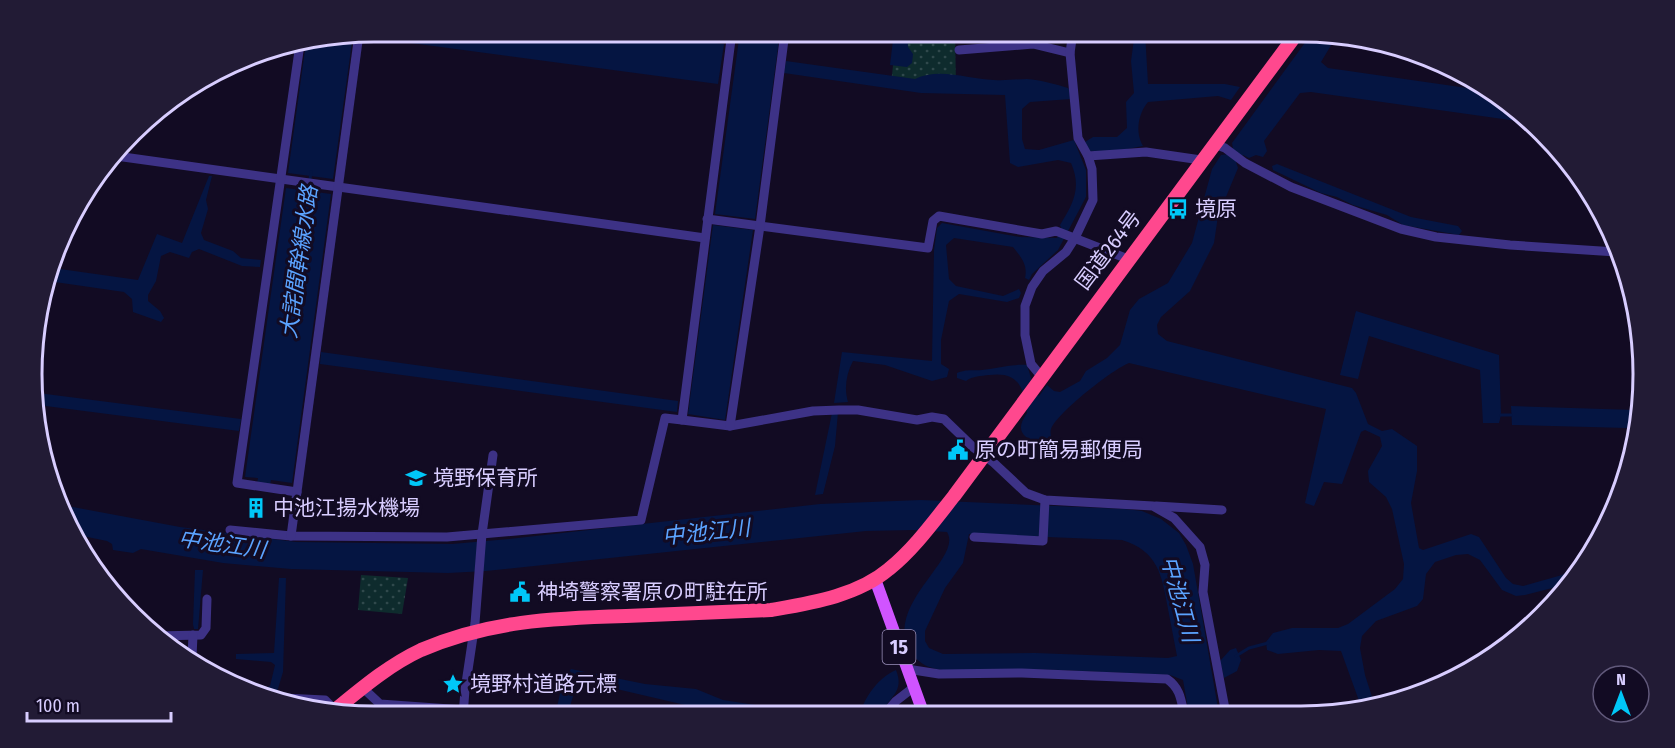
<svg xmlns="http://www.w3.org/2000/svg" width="1675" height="748" font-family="'Fira Sans Condensed','Noto Sans JP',sans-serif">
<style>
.garden{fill:url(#garden-dots)}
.water{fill:#051542;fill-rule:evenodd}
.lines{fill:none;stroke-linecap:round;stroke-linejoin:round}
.stream{stroke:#051542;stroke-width:3}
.minor{stroke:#3d3286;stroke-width:9}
.major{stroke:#d054ff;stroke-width:12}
.highway{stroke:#ff488e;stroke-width:14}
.labels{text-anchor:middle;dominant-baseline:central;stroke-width:6;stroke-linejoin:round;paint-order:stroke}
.shield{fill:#120b23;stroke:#9d93bd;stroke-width:1.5}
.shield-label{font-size:20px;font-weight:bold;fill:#d8cdff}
.poi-label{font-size:21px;fill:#d8cdff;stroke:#120b23;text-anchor:start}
.street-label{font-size:21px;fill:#d8cdff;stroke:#120b23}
.water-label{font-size:22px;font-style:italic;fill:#5ba3ff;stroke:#120b23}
.rim{fill:none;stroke:#d8cdff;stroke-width:3}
</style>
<defs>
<pattern id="garden-dots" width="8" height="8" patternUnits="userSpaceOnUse" patternTransform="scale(1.5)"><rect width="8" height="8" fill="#0e2b2d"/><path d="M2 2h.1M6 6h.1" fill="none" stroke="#30494c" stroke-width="1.8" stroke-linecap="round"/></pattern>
</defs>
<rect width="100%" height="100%" fill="#120b23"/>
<g class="garden">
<path d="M897,32H955L956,86L891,83Z"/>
<path d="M361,575L408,578L402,614L358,610Z"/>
</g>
<g class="water">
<path d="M374,32H629L724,44L718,84L366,37L367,33Z"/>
<path d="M740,32H780L755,219L715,214Z"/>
<path d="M894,32H907L908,47L913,54L912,63L907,67L890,65Z"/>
<path d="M1132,32H1145L1148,84H1225L1240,87L1231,100L1218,96L1148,102C1138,114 1135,132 1143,146L1106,153L1090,151L1085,142L1093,137H1117L1127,128L1126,102L1134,93L1131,61L1134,39Z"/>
<path d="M1312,33L1336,37L1321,62L1328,68L1481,90L1527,117L1532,123L1311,92L1300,93L1264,141L1267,151L1263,157L1256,155L1249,158L1243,155L1236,162L1238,168L1218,216L1214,243L1190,291L1161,317L1157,325L1158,334L1167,341L1352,388L1356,393L1368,424L1382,431L1392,429L1417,446V471L1411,503L1419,548L1423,550L1471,534L1479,537L1506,578L1513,584L1523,586L1562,575L1577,565L1603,530L1586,565L1568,584L1525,595L1516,596L1502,590L1480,560L1468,554L1456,555L1435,562L1426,574L1423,599L1417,606L1376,621L1362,636L1360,648L1365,675L1375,706L1362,709L1341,651L1319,650L1278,654L1267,650L1266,642L1273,633L1292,628H1338L1348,624L1395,589L1403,579L1404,564L1392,509L1386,497L1369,482L1368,471L1382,446L1380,437L1365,430L1361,432L1342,484L1324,482L1314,506L1305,503L1326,409L1129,363C1113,369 1057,413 1051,429C1050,432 1051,435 1051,438L1039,444C1022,437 1015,430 1027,413C1024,388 1019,371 989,375C981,376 973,376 966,381L957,378V373C967,369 972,371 982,370C998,368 1011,364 1027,365L1036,394L1039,396L1047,385L1054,391L1060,392L1080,381L1086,371L1107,358L1120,345L1130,310L1139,299L1168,283L1192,243L1212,169L1221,155L1229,154L1233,149L1232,143Z"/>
<path d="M353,35L333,179L288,173L306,43Z"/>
<path d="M786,61L915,79C939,67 968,79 994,80C1005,81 1016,79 1027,79C1041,80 1055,84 1068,88L1071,92V99L1030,102L1022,109V139L1025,149L1039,150L1074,140L1086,170V197L1058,250L1032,274L1029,280L1025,278C1028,265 1021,257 1013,247L954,238L946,245L949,279L956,286L1003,296L1019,289L1021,293L1019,298L1007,302L959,294L949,301L941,340V364L949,369L947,377L932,381L885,365L853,361C846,374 844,389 848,402L834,403L842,352L932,361L934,250L937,228L942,223L1020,237L1057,238L1062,230L1060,225C1073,204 1082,188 1071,163L1058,160L1018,167L1010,163L1005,95L921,93L784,73Z"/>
<path d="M1277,164L1411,217L1458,226L1462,231L1459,235L1403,225L1387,215L1353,205L1337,197L1321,193L1273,170L1272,166Z"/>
<path d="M209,176H212L206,200L208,209L201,233L204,240L233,251L241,258L261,260L260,267L242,266L199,249L192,252L189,258L170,252L161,256L156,281L148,295V301L160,311L164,318L161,322L133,312L132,299L124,292L48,281L53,268L138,280L157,234L182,243Z"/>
<path d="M286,188L331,194L292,483L271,480L270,485L257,483L258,478L245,477Z"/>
<path d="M713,225L753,230L725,420L688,414Z"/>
<path d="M1356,311L1499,355L1501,415L1499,423H1483L1480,370L1369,336L1358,379L1340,375Z"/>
<path d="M321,352L678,401L677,412L320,364Z"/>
<path d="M38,393L241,419L239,431L38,405Z"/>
<path d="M1511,406L1635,410L1627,428L1512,425Z"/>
<path d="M838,412L835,446L823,494L815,495L832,413Z"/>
<path d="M921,500L1125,509L1142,511L1161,519L1179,533L1186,545L1193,564L1219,714H1189L1183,680L1170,675C1121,673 1073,670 1024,669C999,669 950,675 929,667C920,664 910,654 907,645C890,600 963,557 947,532L913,530L866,531L486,571L448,573L291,569L223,563L141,549L133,553L113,550L112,544L107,541L73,534L62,505L180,527L296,542L452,544L509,539L820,504ZM969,534L1122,540C1158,551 1162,575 1168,609C1171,625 1174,640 1177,656L1168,658L1035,653L943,654L929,648L925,641V631L945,588L963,563Z"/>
<path d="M195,570H203L198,629H194L193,624Z"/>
<path d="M279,578H286L283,672L277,692L271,694L265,688L270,686L275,665L271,662L236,659V654L274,653Z"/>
<path d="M1236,648L1241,660L1237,671L1224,678L1220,661L1230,650Z"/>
<path d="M571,669L645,684L696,689L723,700L762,706L785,715H728L578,680L567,716H555L563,680Z"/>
<path d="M896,670C905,692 889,697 880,715H860C864,697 879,677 896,670Z"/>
</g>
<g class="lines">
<g class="stream">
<path d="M308,195L311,172"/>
<path d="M1501,415H1511"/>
<path d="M1236,656L1249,648L1268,643"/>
</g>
<g class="minor">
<path d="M959,50L1033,44L1070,53"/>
<path d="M1214,144L1225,148L1245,163L1291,187L1401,229L1436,237L1510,245L1616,252"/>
<path d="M116,156L705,238"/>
<path d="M1088,156L1146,152L1201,160"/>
<path d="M707,219L928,248L933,221L939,216L1042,234L1056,231L1128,259"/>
<path d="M1041,376L1031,364L1025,335V306L1032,287L1043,271L1066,252L1075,238L1093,200L1092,169L1088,156L1078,138L1070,53L1073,32"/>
<path d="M682,420L730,426L813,411L839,410H858L917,420L932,417L944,419L974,448L994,463L1026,493L1045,500L1153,506L1174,518L1200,547L1205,565L1203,592L1226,714"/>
<path d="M730,426L760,226L785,32"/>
<path d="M297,492L237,483L300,44"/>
<path d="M1156,506L1222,510"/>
<path d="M230,530L291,536L447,537L641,520L665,418L682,420L732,32"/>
<path d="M291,536L359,34"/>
<path d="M974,537L1043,541L1045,500"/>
<path d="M156,636L201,635L206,628L207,599"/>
<path d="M192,657L193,635"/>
<path d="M907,669L939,674L1022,673L1167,679C1180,688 1181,699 1184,714"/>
<path d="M363,688L380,704L464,710"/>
<path d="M262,697L325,700L335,710"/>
<path d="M884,715L896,701L914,687"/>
<path d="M463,716L465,690L475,623L482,534L493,455"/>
</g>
<path class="major" d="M875,579L924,715"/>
<path class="highway" d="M335,710C362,688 389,665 421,650C488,621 553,618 626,616C674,614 723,612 771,610C811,603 857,596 889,569C914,549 934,521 954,496L1298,32"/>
</g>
<defs>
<g id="bus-bare" transform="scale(1.62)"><path d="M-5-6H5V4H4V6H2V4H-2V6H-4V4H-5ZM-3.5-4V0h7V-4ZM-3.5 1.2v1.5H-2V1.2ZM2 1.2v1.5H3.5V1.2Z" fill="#00c7f8" stroke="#120b23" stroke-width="2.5" paint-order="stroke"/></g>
<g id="civic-bare" transform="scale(1.62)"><path d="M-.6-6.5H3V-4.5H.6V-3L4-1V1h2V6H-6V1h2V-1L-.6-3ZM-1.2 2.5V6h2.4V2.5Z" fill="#00c7f8" stroke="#120b23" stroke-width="2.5" paint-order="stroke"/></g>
<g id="school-bare" transform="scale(1.62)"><path d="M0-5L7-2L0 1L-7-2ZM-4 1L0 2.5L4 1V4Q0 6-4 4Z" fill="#00c7f8" stroke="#120b23" stroke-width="2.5" paint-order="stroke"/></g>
<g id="building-bare" transform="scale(1.62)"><path d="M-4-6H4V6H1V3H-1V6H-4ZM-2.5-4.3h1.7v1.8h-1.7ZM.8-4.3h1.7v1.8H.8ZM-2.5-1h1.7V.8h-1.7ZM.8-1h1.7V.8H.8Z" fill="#00c7f8" stroke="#120b23" stroke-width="2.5" paint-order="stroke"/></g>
<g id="sight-bare" transform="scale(1.62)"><path d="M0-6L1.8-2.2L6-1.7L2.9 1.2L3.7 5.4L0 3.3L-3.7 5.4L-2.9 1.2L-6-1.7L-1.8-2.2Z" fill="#00c7f8" stroke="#120b23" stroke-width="2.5" paint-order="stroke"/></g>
</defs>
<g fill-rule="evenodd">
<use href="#bus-bare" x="1178" y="209"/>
<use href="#civic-bare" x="958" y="450"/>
<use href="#school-bare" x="416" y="478"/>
<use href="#building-bare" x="256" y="508"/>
<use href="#civic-bare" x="520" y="592"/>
<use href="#sight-bare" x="453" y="684"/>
</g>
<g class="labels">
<rect class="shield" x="882.5" y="630" width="33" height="34" rx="4.5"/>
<g class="shield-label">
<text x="899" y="647">15</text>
</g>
<g class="poi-label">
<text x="1195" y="209">境原</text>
<text x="975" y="450">原の町簡易郵便局</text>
<text x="433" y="478">境野保育所</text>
<text x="273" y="508">中池江揚水機場</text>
<text x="537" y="592">神埼警察署原の町駐在所</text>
<text x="470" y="684">境野村道路元標</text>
</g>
<g class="street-label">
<text transform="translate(1108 250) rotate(-53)">国道264号</text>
</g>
<g class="water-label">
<text transform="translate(299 262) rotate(-82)">大詫間幹線水路</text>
<text transform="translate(706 532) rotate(-6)">中池江川</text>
<text transform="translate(222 544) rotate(8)">中池江川</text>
<text transform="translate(1180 599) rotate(75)">中池江川</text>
</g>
</g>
<path d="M0 0H1675V748H0ZM374 42H1301A332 332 0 0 1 1633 374V374A332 332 0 0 1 1301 706H374A332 332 0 0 1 42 374V374A332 332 0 0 1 374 42Z" fill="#221b35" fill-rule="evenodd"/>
<path class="rim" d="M374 42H1301A332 332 0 0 1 1633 374V374A332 332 0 0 1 1301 706H374A332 332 0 0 1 42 374V374A332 332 0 0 1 374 42Z"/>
<g transform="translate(1621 694)"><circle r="28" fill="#120b23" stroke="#61597b" stroke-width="1.5"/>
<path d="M0-4.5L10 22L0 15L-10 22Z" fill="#00c7f8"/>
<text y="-9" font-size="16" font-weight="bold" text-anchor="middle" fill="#d8cdff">N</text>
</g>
<path d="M27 712v9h144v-9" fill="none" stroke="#d8cdff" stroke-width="3"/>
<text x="36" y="712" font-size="18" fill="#d8cdff" stroke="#120b23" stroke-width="4.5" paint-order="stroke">100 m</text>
</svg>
